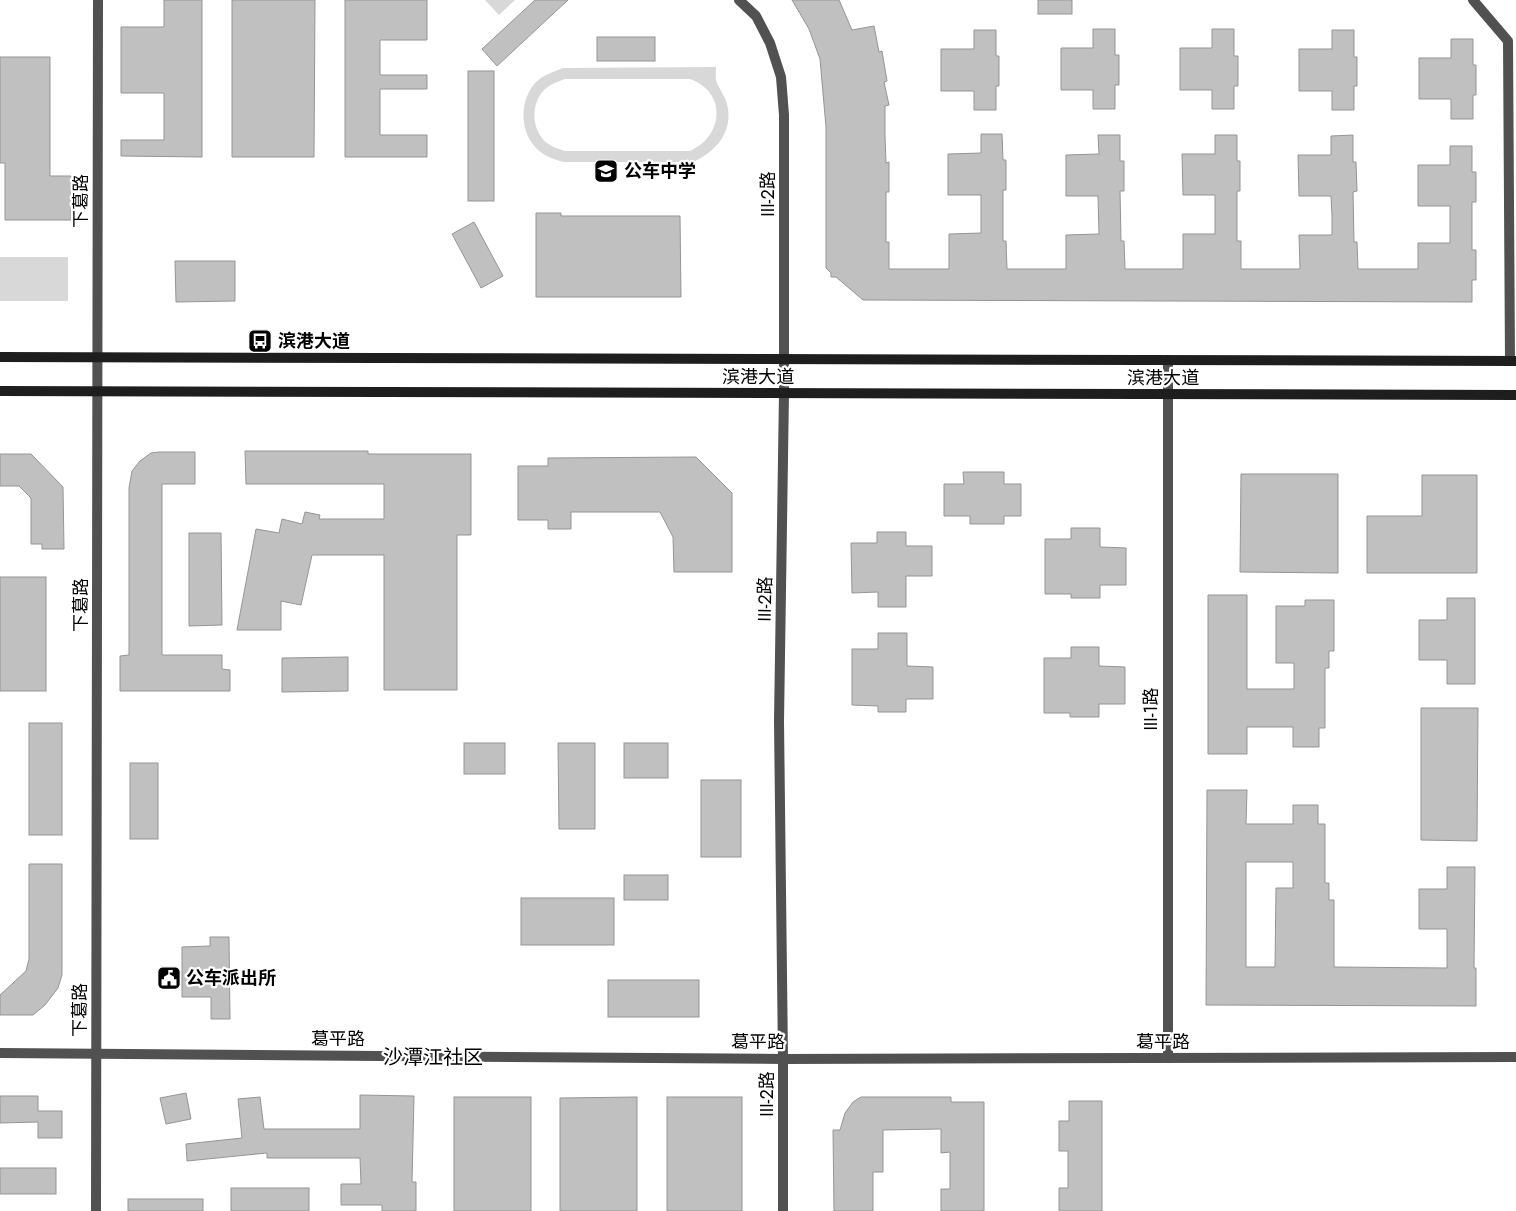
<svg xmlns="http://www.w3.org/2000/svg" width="1516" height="1211" font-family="Jost,'Noto Sans SC',sans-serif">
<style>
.green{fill:#d8d8d8;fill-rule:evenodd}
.building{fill:#c0c0c0;stroke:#959595;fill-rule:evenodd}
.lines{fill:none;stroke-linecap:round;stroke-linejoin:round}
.minor{stroke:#515151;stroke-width:10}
.secondary{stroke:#1e1e1e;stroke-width:10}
.labels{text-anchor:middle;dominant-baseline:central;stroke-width:4.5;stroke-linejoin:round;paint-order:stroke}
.poi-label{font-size:18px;font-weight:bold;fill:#000;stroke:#fff;text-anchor:start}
.street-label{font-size:18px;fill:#000;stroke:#fff}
.quarter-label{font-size:20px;fill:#000;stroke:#fff}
</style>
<rect width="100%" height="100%" fill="#fff"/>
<g class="green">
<path d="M485,0H515L499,15Z"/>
<path d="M716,67C716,72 715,79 717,83C720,90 725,96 727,104C734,131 716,152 693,162H563C557,160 550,158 545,155C520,140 517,104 535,83C543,75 553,72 563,68ZM565,79H690C727,92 724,136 690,151H565C560,149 555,148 550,145C532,134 529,106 544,90C550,84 557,82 565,79Z"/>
<rect x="0" y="257" width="68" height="44"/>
</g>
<g class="building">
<path d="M164,0H202V157L121,156V140H164V93H121V27H164Z"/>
<path d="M232,0H315L314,157H232Z"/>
<path d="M345,0H427V40H380V75H427V89H380V135H427V157H345Z"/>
<path d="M535,0H568L497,66L482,49Z"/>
<path d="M792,0H839L852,30L874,26L879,52L882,51L887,81L884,82L889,105L885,106V136L886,163L889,162V192H886V242H889V269H949V234L981,233V195H948V154L981,153V134H1002L1003,160H1006V190H1003V241H1006L1007,269H1066V235L1099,234L1098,196H1066V155L1099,154L1098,135H1120V161H1124V191H1120L1121,241H1124L1125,269H1183V234H1215V195H1183L1182,154H1215V135H1237V161H1240V191H1237V241H1241V269H1300L1299,235H1332V216L1331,196H1299L1298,155H1331V136L1353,135V162H1356L1357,191L1353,192L1354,242H1357L1358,269H1418V243H1450V206H1418V165H1450V146H1472V172H1476V202H1472V250H1476V280H1472V302L863,300L836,277H831V273L826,268V127L820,59L809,29Z"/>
<rect x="1038" y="0" width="34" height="14"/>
<path d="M1093,29H1115V55H1119V85H1115V109H1093V90H1061V48H1093Z"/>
<path d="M1212,29H1234V56H1238V86H1234V109H1212V90H1180V48H1212Z"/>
<path d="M974,30H996V56H999V86H996V110H974V91H941V49H974Z"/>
<path d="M1332,30H1354V57H1357V86H1354V110H1332V91H1299V49H1332Z"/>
<rect x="597" y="37" width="58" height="24"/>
<path d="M1451,39H1473V65H1476V95H1473V119H1451V99H1419V58H1451Z"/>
<path d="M0,57H50V176H71V220H5V163H0Z"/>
<rect x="468" y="71" width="26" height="130"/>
<path d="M536,213H561V216H680L681,297H536Z"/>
<path d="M474,222L503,276L481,288L452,234Z"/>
<path d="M175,261H235V301L176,302Z"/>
<path d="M245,451H368V454H471V535H457V690H384V555H312L301,605L281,601V630H237L256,529L279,533L282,519L302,524L305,512L320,515L319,519H384V484H246Z"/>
<path d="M159,452H195V484H162V655H222V669L230,670V691H120V656L129,655V488L132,471L140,461L151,453Z"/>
<path d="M0,454H31L63,487L64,549H42V544H31V498L19,486H0Z"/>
<path d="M696,457L732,493V572H674L673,537L660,512H571V529H548V520H518V466H548V458Z"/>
<path d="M963,472H1004V484H1021V516H1004V524H970V516H944V484H964Z"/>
<path d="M1241,474H1338V573L1240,572Z"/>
<path d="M1422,475H1477V573H1367V516H1422Z"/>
<path d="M1071,528H1100V547L1126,548V585H1100V598H1071V594H1045V539H1071Z"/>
<path d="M877,532H906V546H932V576H906V607H878V592L852,593L851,543H877Z"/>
<path d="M189,533H221L222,625L189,626Z"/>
<rect x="0" y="577" width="46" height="114"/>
<path d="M1208,595H1247V689H1294V663H1276V606H1305V600H1334V651H1329V668H1325V728H1319V747H1293V727H1247V754H1208Z"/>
<path d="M1447,598H1475V684H1447V660H1419V620H1447Z"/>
<path d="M878,633H907V666L933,667V699H906V712H878V706L852,705V649H878Z"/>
<path d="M1071,647H1099V666L1125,667V704H1099V717H1070V713H1044V658H1071Z"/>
<path d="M348,657V691L282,692V658Z"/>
<path d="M1421,708H1478L1477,841L1421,840Z"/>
<rect x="29" y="723" width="33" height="112"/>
<rect x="464" y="743" width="41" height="31"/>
<path d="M558,743H595V829H559Z"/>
<rect x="624" y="743" width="44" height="35"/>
<rect x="130" y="763" width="28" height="76"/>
<rect x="701" y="780" width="40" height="77"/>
<path d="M1207,790H1247L1246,824H1293V805H1318V824H1325V883H1329V900H1334V967L1447,968V929H1419V889H1447V867H1475L1474,968H1476V1006L1206,1005ZM1246,862H1293V888H1276L1275,967H1246Z"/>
<path d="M29,864H62V975L58,988L45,1005L33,1015H0V995L26,971L29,959Z"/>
<rect x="624" y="875" width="44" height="25"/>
<rect x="521" y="898" width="93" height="47"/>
<path d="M210,937H229L230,1019H211V997H182V947L210,946Z"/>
<rect x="608" y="980" width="91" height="37"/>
<path d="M186,1093L191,1119L166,1124L160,1098Z"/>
<path d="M360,1095L414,1096L412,1182H416V1211H382V1205H341V1184H361L360,1158H267V1153L187,1161L186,1144L242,1138L238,1099L260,1097L264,1129H360Z"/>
<path d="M0,1096H38V1111H62V1138H38V1122L0,1123Z"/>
<rect x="454" y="1097" width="77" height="114"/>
<path d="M637,1097V1211H560V1098Z"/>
<rect x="667" y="1097" width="75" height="114"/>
<path d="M861,1097H951V1102H984V1211H941V1189H950V1152L941,1153V1129L883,1130V1172H873V1211H834L833,1130H840L845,1113L853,1102Z"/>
<path d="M1069,1101H1102V1211H1059V1188H1068V1151H1059V1121H1069Z"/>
<rect x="0" y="1168" width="56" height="26"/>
<rect x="231" y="1188" width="78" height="23"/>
<rect x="128" y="1199" width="75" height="12"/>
</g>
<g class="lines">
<g class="minor">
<path d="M739,0L756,16L770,43L781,77L784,115V393L779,721L783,1059V1211"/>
<path d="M1473,0L1508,41L1510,361"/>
<path d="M1168,360V1058"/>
<path d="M0,1053L783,1059L1516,1057"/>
<path d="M96,1211L98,0"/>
</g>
<g class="secondary">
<path d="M0,357L1516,361"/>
<path d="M0,391L1516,395"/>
</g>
</g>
<defs>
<g id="school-square" transform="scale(1.25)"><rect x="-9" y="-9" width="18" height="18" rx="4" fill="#000" stroke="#fff"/><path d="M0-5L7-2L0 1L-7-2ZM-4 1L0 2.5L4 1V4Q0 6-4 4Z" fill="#fff"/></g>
<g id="bus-square" transform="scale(1.25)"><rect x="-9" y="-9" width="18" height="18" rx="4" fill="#000" stroke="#fff"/><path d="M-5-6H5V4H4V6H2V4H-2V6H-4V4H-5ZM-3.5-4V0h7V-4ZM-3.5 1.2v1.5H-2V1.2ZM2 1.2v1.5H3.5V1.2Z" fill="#fff"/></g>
<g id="civic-square" transform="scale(1.25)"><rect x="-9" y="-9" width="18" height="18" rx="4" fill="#000" stroke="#fff"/><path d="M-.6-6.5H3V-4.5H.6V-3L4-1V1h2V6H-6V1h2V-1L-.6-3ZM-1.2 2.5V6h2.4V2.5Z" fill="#fff"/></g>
</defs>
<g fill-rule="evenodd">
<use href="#school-square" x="606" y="171"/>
<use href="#bus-square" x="260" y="341"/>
<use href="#civic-square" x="169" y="978"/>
</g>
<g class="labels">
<g class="poi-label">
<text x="624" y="171">公车中学</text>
<text x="278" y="341">滨港大道</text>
<text x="186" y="978">公车派出所</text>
</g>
<g class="street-label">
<text transform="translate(768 194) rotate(-90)">III-2路</text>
<text transform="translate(81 201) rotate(-90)">下葛路</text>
<text x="758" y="377">滨港大道</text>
<text x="1163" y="378">滨港大道</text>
<text transform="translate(765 599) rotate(-89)">III-2路</text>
<text transform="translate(81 605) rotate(-90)">下葛路</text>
<text transform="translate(1151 709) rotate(-90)">III-1路</text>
<text transform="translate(80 1010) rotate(-90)">下葛路</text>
<text x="338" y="1039">葛平路</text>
<text x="758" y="1042">葛平路</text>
<text x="1163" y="1042">葛平路</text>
<text transform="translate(767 1094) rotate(-90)">III-2路</text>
</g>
<g class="quarter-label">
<text x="433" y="1057">沙潭江社区</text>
</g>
</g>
</svg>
